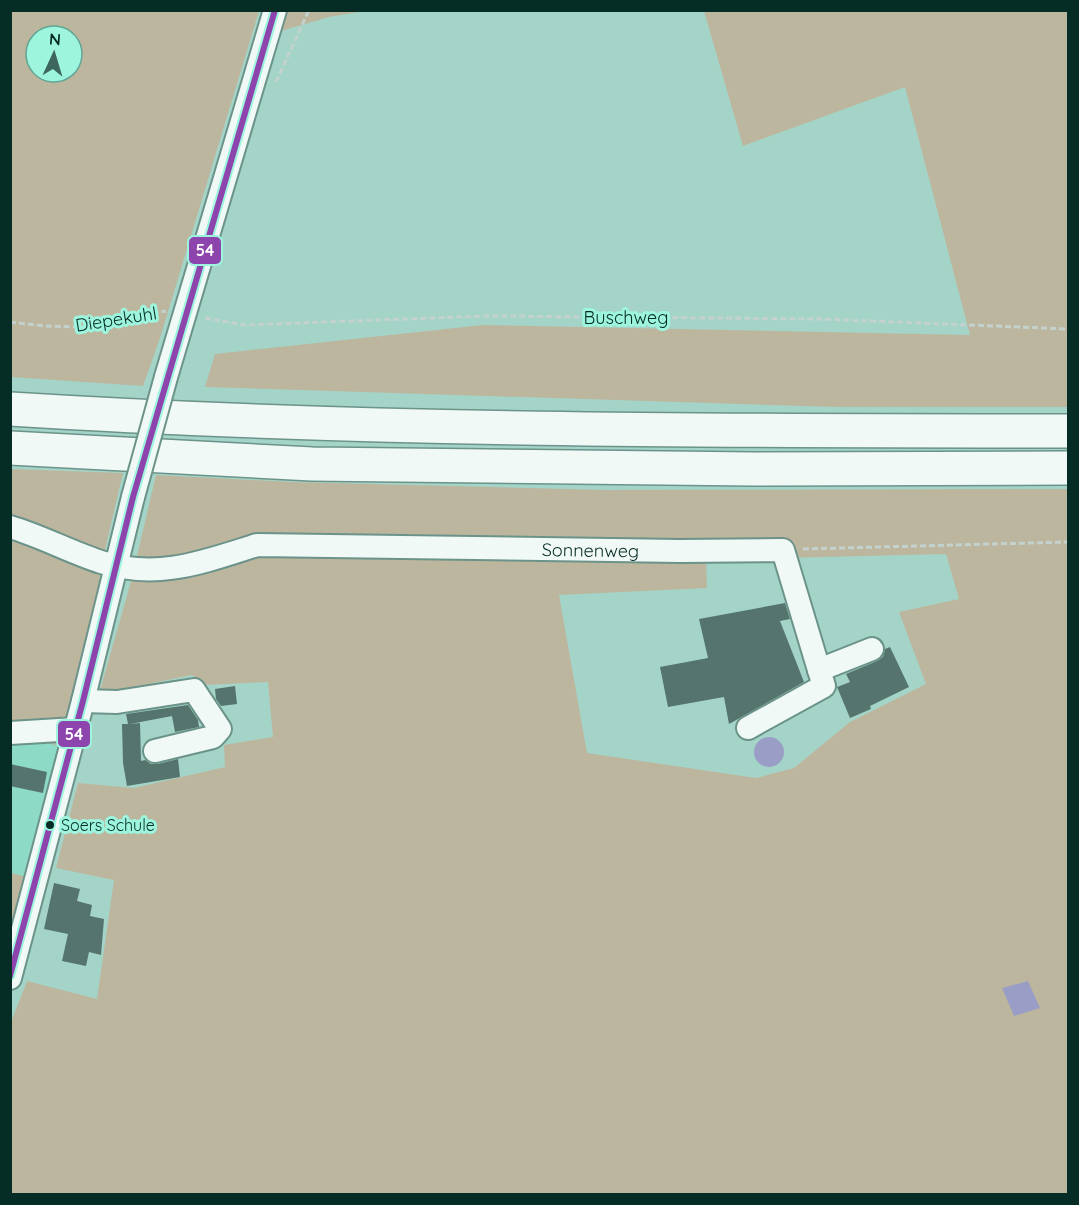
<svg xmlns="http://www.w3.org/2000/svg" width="1079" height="1205" font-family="Quicksand,sans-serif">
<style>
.built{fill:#8ddac6}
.green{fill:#bdb69e;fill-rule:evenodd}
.water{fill:#9a9dc6}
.building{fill:#55746d}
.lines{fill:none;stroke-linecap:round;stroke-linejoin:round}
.minor-casing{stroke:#6b9389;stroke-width:26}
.highway-casing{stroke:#6b9389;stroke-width:36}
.path{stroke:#c3d2ce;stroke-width:3;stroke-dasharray:6 3;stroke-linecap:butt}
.minor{stroke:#f1f9f7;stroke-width:22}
.highway{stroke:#f1f9f7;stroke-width:33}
.minor-bridge-casing{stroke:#6b9389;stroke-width:26;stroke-linecap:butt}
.minor-bridge{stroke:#f1f9f7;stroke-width:22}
.bus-1-casing{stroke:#9df5de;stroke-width:10}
.bus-1{stroke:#8e44ad;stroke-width:6}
.bus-dot{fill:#062d25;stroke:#9df5de;stroke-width:2}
.labels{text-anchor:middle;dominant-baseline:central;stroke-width:6;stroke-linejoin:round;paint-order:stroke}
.bus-label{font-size:16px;fill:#062d25;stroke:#9df5de;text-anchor:start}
.street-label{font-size:18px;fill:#062d25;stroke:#9df5de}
.line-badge{stroke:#9df5de;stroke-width:2}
.badge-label{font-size:16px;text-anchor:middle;font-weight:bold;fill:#fff}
</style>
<rect width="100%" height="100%" fill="#a4d4c7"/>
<path class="built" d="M32,739L67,748L32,878L11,873L10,740Z"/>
<g class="green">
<path d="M10,11H259L160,338L143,386L11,377ZM36,36H72V72H36Z"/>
<path d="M280,11H365L329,17L274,33Z"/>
<path d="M704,11H1068V407H837L205,387L215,354L483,325L970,335L905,87L743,146Z"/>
<path d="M11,469L123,473L105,550L67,748L32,739L11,740Z"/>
<path d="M156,475L291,482L604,490L1068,489V1194H11L10,1025L27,981L97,999L114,880L56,868L78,783L134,788L225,767L224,745L273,737L268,682L205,685L192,675L99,694L132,578L162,581L196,575L260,553L256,536L192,560L137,556ZM946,554L959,599L899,612L926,684L850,722L794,768L756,778L587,753L559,595L707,588L706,560Z"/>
<path d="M11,873L32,878L11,957Z"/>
</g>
<g class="water">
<circle cx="769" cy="752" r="15"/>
<path d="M1028,981L1040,1008L1014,1016L1002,988Z"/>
</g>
<g class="building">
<path d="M785,603L790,619L780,621L804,682L729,724L724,697L668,707L660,667L708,658L699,619Z"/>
<path d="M890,647L909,687L870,706L871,709L850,718L837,687L850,682L846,674L877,661L883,657L885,649Z"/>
<path d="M235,686L237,704L221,706L216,699L215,689Z"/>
<path d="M188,705L198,720L199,727L175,732L172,716L130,724L140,723L141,761L145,760L151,764H158L178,759L180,777L127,786L123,763L122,724H128L126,714Z"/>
<path d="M10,764L47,772L43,793L10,786Z"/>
<path d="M54,883L80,889L77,901L92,905L90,916L104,919L101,955L89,952L86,966L62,961L68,934L44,929Z"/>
</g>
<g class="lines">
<g class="minor-casing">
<g id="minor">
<path d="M166,377L275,10"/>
<path id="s1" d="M10,527C41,536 70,552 101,562C158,580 203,562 257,545L680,551L783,550L819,670L872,649"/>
<path d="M83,701L117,702L194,690L220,729L213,737L155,751"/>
<path d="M748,728L824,686L819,670"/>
<path d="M10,733L76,729"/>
<path d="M10,978L83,701L133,497"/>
</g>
</g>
<g class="highway-casing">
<g id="highway">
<path d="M10,409C362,431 716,431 1068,431"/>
<path d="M10,448L312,464L754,469L1068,468"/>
</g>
</g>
<g class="path">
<path d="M276,82L309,10"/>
<path d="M205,318L245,325L485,316L821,319L1068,329"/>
<path d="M10,322L45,326L78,327L166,311"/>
<path d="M803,549L1068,542"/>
</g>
<use href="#minor" class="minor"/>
<use href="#highway" class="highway"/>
<g class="minor-bridge-casing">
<path id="minor-bridge" d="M133,497L166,377"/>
</g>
<use href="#minor-bridge" class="minor-bridge"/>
<g class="bus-1-casing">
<path id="bus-1" d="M10,976L83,701L133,497L275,10"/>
</g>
<use href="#bus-1" class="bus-1"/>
</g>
<circle class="bus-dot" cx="50" cy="825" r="5"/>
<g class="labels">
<g class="bus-label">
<text x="61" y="825">Soers Schule</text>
</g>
<g class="street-label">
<text x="626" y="317">Buschweg</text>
<text transform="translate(116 319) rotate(-9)">Diepekuhl</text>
<text stroke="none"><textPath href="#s1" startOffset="591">Sonnenweg</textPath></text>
</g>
</g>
<g class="line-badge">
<rect x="188" y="236" width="34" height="29" rx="6" fill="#8e44ad"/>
<rect x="57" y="720" width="34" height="28" rx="6" fill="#8e44ad"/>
</g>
<g class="badge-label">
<text x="205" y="256">54</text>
<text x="74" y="740">54</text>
</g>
<rect width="1079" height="1205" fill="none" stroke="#062d25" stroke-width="24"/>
<g transform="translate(54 54) rotate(4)"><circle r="28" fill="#9df5de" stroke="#61a594" stroke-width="1.5"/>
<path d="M0-4.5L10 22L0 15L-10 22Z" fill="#3d675e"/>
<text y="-9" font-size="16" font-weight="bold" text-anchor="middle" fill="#062d25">N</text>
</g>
</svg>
